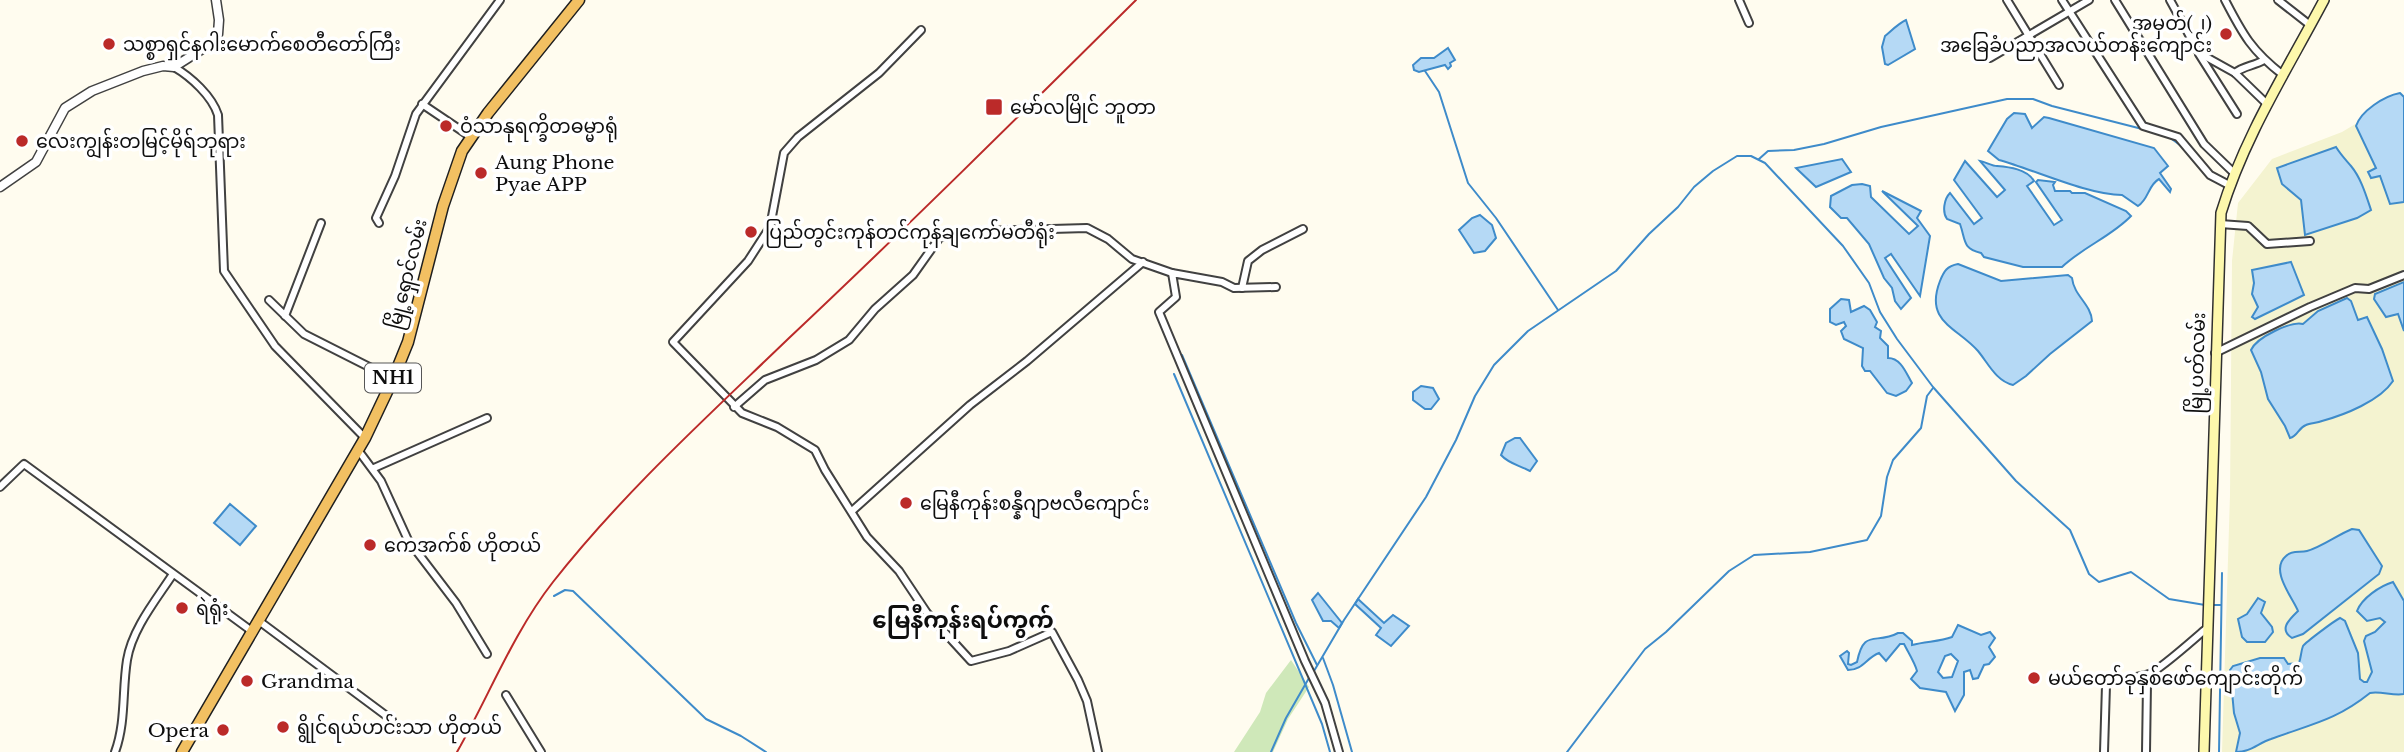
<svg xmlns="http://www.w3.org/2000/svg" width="2404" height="752" font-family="'Libre Baskerville','Noto Sans Myanmar',serif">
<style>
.farmland{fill:#f4f3d0}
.green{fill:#cfe8b9}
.water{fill:#b5d9f5;stroke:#3e8bca;stroke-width:2;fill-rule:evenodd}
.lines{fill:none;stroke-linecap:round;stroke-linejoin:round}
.stream{stroke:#3e8bca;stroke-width:2}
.minor-casing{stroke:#414141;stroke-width:10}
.tertiary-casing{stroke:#414141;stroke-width:11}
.secondary-casing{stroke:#303030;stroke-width:12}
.trunk-casing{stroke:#1f1f1f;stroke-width:13}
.minor{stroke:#fff;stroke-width:6}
.tertiary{stroke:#fff;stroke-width:8}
.secondary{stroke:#fdf8ac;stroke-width:9}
.trunk{stroke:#f2c062;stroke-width:10}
.rail{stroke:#bb2a29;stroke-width:2}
.poi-dot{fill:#bb2a29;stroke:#fff;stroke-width:2.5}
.labels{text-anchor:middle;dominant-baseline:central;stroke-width:7;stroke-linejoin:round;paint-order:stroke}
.shield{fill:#fff;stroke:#565656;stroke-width:2}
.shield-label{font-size:18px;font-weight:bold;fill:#0e0e0e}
.poi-label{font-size:19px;fill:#0e0e0e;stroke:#fff;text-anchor:start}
.street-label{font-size:19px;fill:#0e0e0e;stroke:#fff}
.quarter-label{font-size:23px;font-weight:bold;fill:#0e0e0e;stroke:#fff}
</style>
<rect width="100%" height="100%" fill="#fffcef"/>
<path class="farmland" d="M2404,95V752H2222L2230,495L2232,261L2238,203L2272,159L2342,132Z"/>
<path class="green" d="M1291,660L1309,687L1288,719L1273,752H1234L1260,712L1266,693Z"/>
<g class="water">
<path d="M1906,20L1915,49L1888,65L1885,64L1882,47L1885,36C1891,31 1899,23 1906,20Z"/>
<path d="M1448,48L1455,60L1450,63L1451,66L1448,69L1445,65L1419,72L1414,70L1413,65L1421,58H1434Z"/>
<path d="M2400,93L2404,97V202L2390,204L2380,176L2371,178L2368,172L2376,168L2356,126C2361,111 2384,96 2400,93Z"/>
<path d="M2014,113L2025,114L2032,128L2044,117L2049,118L2154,148L2168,166L2160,173L2171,189L2170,192L2159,179C2148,185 2149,199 2138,206L2122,195C2088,195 2035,170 1999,160L1988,151L2007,119Z"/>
<path d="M2336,147C2341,155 2345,159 2351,166C2361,178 2366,195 2371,210L2357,218L2305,235L2301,200L2282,184L2277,168Z"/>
<path d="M1842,159L1851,172L1816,187L1796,168Z"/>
<path d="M1965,161L1997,197L2005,190L1980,161C1986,162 1992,166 1997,166C2009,167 2027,169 2034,181L2027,186L2054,225L2062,220L2036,182L2038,180L2055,182L2053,185L2055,191H2070L2072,193H2085L2126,211L2131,216C2112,236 2083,247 2062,267H2023L1984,257L1981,253C1962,248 1966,241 1960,224L1947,219C1942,212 1944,199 1950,193L1974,224L1982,218L1954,180Z"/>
<path d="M1862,184L1870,186L1871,197L1909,234L1918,226L1882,191L1921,211L1917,218L1930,236L1920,296L1891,254L1885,258L1911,298L1901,309L1895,301L1892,288L1884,278L1869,244L1847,218H1841L1830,207L1831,196L1852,185Z"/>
<path d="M1480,215L1492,225L1496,238L1485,251L1474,253L1459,230L1472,218Z"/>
<path d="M2291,262L2304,295L2255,319L2252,317L2258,307L2252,294L2254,283L2252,270Z"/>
<path d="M1958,264L2001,281L2068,275L2072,278C2074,296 2091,304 2092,321L2050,354L2026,376L2013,385C1996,381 1988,363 1978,351C1957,327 1924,322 1940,281C1944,271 1947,266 1958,264Z"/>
<path d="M2404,282V331L2398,314L2386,317L2374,299L2375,294Z"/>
<path d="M2347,298L2351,301L2358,320L2367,317L2382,349L2393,381C2380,401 2344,415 2322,421C2317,423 2310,423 2306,425C2298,428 2298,436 2290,438L2285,426L2268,399L2261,372L2251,350C2257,337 2291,321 2303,324L2318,311Z"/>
<path d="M1841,299L1849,300L1851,312L1864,306L1870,310L1877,322L1875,327L1881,331L1880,338L1888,346V358C1901,358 1906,373 1912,383L1906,391L1896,396L1887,393L1870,371H1865L1862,366L1863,348L1844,339L1841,331L1846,326L1844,322L1836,325L1830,322V309Z"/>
<path d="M1421,386L1433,388L1439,399L1431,409H1425L1413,400V392Z"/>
<path d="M1515,438H1520L1537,461L1530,471C1519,465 1509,464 1501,455L1506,443Z"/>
<path d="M230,504L256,526L240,545L214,523Z"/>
<path d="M2352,529L2359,530L2382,566L2379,574L2303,634L2292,638C2278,629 2290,619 2298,611C2293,598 2269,570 2286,556C2292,550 2300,553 2307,551C2320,548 2339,534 2352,529Z"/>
<path d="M2393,582L2404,601V694C2393,696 2381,691 2370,693C2335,721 2311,724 2271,739C2258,743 2251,752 2236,752L2240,733L2234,713L2230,670L2233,666L2260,658H2284L2288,664L2299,663C2301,658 2301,651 2303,646C2306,642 2334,621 2340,618L2345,621L2358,653L2360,679L2364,682H2367L2372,672L2364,641L2366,636L2375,632L2385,622L2380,618L2367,621L2357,611C2362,598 2380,586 2393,582Z"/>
<path d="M1318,593L1342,623L1339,628L1331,621H1323L1312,600Z"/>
<path d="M2258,598L2265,602L2261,613L2272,627L2273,632L2265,642H2247L2242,637L2238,619L2247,614Z"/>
<path d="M1358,599L1384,623L1393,615L1409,626L1391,646L1376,635L1381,628L1355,604Z"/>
<path d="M1958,625L1981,635L1990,632L1995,638L1989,647L1995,657L1989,664L1984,665L1978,678L1973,679L1970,670L1964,672V695L1955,711L1946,692L1920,688L1911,679L1917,671C1915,663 1908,652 1904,644H1900L1886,661L1879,653C1866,658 1863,670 1848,670L1840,656L1847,651L1849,653L1848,664L1851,665L1857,662C1864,628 1875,645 1898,633H1903L1912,641V645C1926,641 1939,642 1952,637ZM1951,654L1958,661L1952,677L1943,678L1938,672L1945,656Z"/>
</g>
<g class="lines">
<g class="stream">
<path d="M1425,71L1439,92L1468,183L1496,218L1558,310"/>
<path d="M2169,137L2184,148"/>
<path d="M1759,159L1768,151L1794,150L1824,144L1881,127L2007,99H2033L2052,106L2150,131"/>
<path d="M1182,355L1296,623L1317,665"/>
<path d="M1174,374L1322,724L1330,752"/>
<path d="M554,596L565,590L573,591L706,719L741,736L766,752"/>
<path d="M2214,605H2221"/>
<path d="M1323,658L1333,685L1352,752"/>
<path d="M1314,671L1344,620L1426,497L1456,440L1475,396L1494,365L1528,331L1616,271L1649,234L1678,207L1694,187L1713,171L1737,156H1751L1765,163L1843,246L1869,283L1880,312L1897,339L1933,387L2016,481L2070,530L2089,574L2099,582L2131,572L2169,599L2205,605"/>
<path d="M1271,752L1286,718L1309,678"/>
<path d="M1567,752L1645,649L1666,632L1729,571L1754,555L1810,552L1867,540L1881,516L1887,477L1893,460L1921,428L1927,396L1933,388"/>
<path d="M2219,752L2222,573"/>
</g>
<g class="minor-casing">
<g id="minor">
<path d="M1739,0L1749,23"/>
<path d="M2007,0L2059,85"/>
<path d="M2062,0L2143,126L2178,137L2210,175L2229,185"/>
<path d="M2115,0L2204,144L2234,173"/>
<path d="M2170,0L2199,53L2235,73L2267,104"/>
<path d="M2225,0C2243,35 2252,51 2283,75"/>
<path d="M2278,0L2310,25"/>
<path d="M921,30L879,73L798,137L784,153L770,227L748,261L673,342L742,413L777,427L815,450L825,470L867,537L899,571L927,613L971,661L1009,651L1052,632L1078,680L1087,701L1098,752"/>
<path d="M2199,54L2237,114"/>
<path d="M1990,58L2089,0"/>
<path d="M174,67C191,77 212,96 218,115L224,271L275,346L365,438"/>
<path d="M2235,73C2243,66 2254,66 2264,60"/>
<path d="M422,104L471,137"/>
<path d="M379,223L376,218L395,176L416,114L500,0"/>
<path d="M2220,224L2248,226L2267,244L2310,241"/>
<path d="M1276,287L1234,288L1222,282L1172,273L1176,297L1159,312L1305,661L1325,703L1339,752"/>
<path d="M1242,288L1248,261L1262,250L1303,229"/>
<path d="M269,300L304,334L393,379"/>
<path d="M285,316L321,223"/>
<path d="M2215,353L2310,307L2355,288L2369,289L2404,275"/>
<path d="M734,407L765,380L816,360L849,340L875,309L913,275L940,237L979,231L1087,228L1108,239L1132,259L1172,273"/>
<path d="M358,450L381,481L408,540L456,603L487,654"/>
<path d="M374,468L487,418"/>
<path d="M0,487L24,464L253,632"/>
<path d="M852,511L970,405L1027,361L1143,262"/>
<path d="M259,621L392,720"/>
<path d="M506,695L541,752"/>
<path d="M115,752C126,722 122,691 127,660C132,629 156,600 173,574"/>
<path d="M2104,752L2106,685C2117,677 2136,679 2149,674C2161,669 2195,638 2207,628"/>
<path d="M2146,752L2147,683L2152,673"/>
</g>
</g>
<g class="tertiary-casing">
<path id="tertiary" d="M0,187L36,162L65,108L92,91L143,71L163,66L174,67L210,44L218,34L219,20L216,0"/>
</g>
<g class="secondary-casing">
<path id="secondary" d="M2204,752L2221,213C2244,137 2287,70 2324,0"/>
</g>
<g class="trunk-casing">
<path id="trunk" d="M182,752L365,438L393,379L408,342L443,206L462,151L488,113L579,0"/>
</g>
<use href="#minor" class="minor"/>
<use href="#tertiary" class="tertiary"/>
<use href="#secondary" class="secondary"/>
<use href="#trunk" class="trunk"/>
<path class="rail" d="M457,752C489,696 513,633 553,582C623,493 707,417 788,339C906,228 1021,114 1136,0"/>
</g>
<g class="poi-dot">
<circle cx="2226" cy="34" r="7"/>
<circle cx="109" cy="44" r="7"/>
<rect x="985" y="98" width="18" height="18" rx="3.5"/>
<circle cx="446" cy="126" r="7"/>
<circle cx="22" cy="141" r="7"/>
<circle cx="481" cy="173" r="7"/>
<circle cx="751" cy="232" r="7"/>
<circle cx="906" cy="503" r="7"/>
<circle cx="370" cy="545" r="7"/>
<circle cx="182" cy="608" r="7"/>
<circle cx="2034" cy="678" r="7"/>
<circle cx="247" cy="681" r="7"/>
<circle cx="283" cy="727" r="7"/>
<circle cx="223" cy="730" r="7"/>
</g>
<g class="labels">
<rect class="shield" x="365" y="363.5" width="56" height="29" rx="5"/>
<g class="shield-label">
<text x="393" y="378">NH1</text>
</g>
<g class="poi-label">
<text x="2212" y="23" text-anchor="end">အမှတ်(၂)<tspan x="2212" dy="22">အခြေခံပညာအလယ်တန်းကျောင်း</tspan></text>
<text x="123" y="44">သစ္စာရှင်နဂါးမောက်စေတီတော်ကြီး</text>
<text x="1010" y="107">မော်လမြိုင် ဘူတာ</text>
<text x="460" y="126">ဝံသာနုရက္ခိတဓမ္မာရုံ</text>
<text x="36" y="141">လေးကျွန်းတမြင့်မိုရ်ဘုရား</text>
<text x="495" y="162">Aung Phone<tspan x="495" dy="22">Pyae APP</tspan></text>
<text x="765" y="232">ပြည်တွင်းကုန်တင်ကုန်ချကော်မတီရုံး</text>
<text x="920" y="503">မြေနီကုန်းစန္နီဂျာဗလီကျောင်း</text>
<text x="384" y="545">ကေအက်စ် ဟိုတယ်</text>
<text x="196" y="608">ရဲရုံး</text>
<text x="2048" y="678">မယ်တော်ခုနှစ်ဖော်ကျောင်းတိုက်</text>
<text x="261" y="681">Grandma</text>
<text x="297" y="727">ရွိုင်ရယ်ဟင်းသာ ဟိုတယ်</text>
<text x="209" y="730" text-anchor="end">Opera</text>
</g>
<g class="street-label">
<text transform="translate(407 274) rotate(-76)">မြို့ရှောင်လမ်း</text>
<text transform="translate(2197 363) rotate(-88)">မြို့ပတ်လမ်း</text>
</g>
<g class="quarter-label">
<text x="963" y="620">မြေနီကုန်းရပ်ကွက်</text>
</g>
</g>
</svg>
